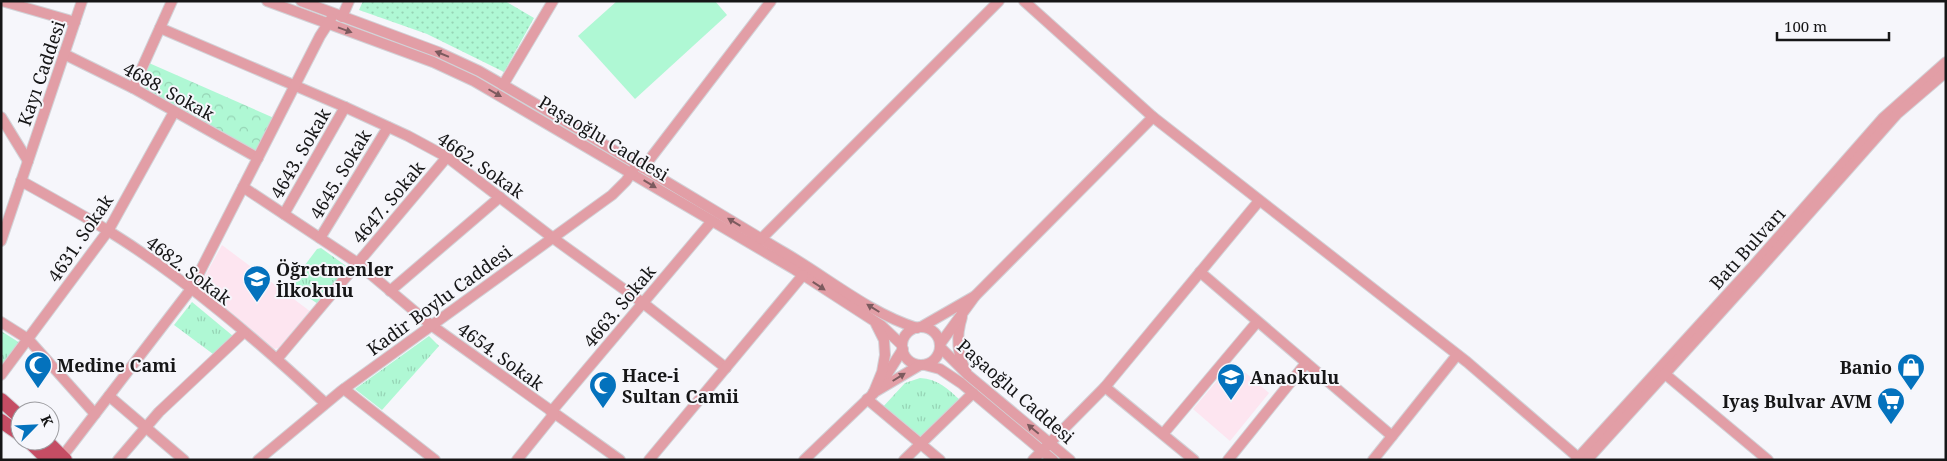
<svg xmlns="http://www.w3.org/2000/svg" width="1947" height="461" font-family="'Noto Serif',serif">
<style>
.education{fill:#fde5f0}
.grass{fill:url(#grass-dots)}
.forest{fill:url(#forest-crowns)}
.park{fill:url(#park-tufts)}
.garden{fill:#aff8d4}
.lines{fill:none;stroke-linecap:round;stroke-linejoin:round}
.minor-casing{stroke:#d2d2d7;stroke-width:12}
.major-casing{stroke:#d2d2d7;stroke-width:16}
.minor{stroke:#e29ea6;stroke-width:10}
.major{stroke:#c54d64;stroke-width:14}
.oneway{fill:#7c5a5e}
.labels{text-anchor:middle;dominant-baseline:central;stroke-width:4;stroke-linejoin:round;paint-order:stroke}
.street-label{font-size:18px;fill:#161617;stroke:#f6f6fb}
.poi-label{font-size:18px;font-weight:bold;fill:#161617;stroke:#f6f6fb;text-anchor:start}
</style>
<defs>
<pattern id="grass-dots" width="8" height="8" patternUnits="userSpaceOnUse" patternTransform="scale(1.25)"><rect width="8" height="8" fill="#aff8d4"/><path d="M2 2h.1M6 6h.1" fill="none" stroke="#96d4b5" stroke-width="1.8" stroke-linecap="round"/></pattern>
<pattern id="forest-crowns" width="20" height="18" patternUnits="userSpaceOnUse" patternTransform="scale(1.25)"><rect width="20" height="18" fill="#aff8d4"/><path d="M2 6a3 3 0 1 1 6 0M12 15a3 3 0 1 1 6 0" fill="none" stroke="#96d4b5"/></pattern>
<pattern id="park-tufts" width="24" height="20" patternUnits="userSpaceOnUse" patternTransform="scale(1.25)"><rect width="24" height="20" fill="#aff8d4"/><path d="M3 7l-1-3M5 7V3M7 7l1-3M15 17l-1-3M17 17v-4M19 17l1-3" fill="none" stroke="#96d4b5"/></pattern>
</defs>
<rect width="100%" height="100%" fill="#f6f6fb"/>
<g class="education">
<path d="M222,245L311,312L280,348L272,349L205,294L201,283Z"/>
<path d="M1233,362L1269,393L1230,441L1193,409Z"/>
</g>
<path class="grass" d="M363,1H505L534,18L504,72L427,34L359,10Z"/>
<path class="forest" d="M149,63L274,118L256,153L138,87Z"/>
<g class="park">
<path d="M321,248L349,268L318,304L290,285L317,249Z"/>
<path d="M192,302L233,336L213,354L174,325Z"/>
<path d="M1,331L20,343L1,373Z"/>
<path d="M429,336L439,346L382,410L355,389Z"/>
<path d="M920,378C938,379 948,389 960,400L920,440L881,409L905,383Z"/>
</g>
<path class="garden" d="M617,1H715L727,15L635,99L578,36Z"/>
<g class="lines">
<g class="minor-casing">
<g id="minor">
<path d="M2,1L75,22"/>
<path d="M267,1L433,62L474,81L794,269L882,326L902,345"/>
<path d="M301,1L438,52L479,71C582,130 683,192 785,253C828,278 869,313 917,328"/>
<path d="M1024,1L1153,117L1467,362L1581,460"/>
<path d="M342,17L349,1"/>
<path d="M160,28L345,107L408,136L447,157L553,238L643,303L726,368"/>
<path d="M64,54L133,88L258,158"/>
<path d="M503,85L553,1"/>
<path d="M133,88L172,1"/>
<path d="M1,117L28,161"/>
<path d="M643,168L771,1"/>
<path d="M21,181C50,197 79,213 107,230C186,279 257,340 325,403"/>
<path d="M243,187L356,262L431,325L620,460"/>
<path d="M284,214L345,107"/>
<path d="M320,238L388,127"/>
<path d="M761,239L999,1"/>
<path d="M1,241L82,1"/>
<path d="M1200,272L1392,436"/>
<path d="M390,291L500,197"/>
<path d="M975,296L1153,117"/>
<path d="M962,317C956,336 957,354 966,371"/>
<path d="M1,322L28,339L95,414"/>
<circle cx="921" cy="346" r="19"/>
<path d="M921,327L975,296L940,344"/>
<path d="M940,347L968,375L1070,460"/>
<path d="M277,359L447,157"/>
<path d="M925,365L940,369L961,383L1053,460"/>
<path d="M1665,374L1768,460"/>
<path d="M1,375L108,231L174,112"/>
<path d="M882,382L903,349"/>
<path d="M1105,387L1194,460"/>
<path d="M344,389L435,460"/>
<path d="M873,393L920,365"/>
<path d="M109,396L184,460"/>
<path d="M867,399L940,460"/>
<path d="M551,412L712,221"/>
<path d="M1163,434L1257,322"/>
<path d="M62,457L191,289L320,36L331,19"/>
<path d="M118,460L159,412L244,332"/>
<path d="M258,460L341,391L612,195L626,181L634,169"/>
<path d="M517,460L554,414"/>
<path d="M649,460L803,275"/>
<path d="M804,460L873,394L882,372L885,355L884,340L876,324"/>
<path d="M904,460L973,393"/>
<path d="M1033,460L1105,387L1259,201"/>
<path d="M1228,460L1306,363"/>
<path d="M1373,460L1457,355"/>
<path d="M1576,460L1753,266L1883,118L1946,62"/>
<path d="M1587,460L1758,271L1897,114L1946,72"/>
</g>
</g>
<g class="major-casing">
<g id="major">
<path d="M1,400L20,417"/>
<path d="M1,421L20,434"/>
<path d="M29,441L49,460"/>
<path d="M46,441L65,460"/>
</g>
</g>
<use href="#minor" class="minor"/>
<use href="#major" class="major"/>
</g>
<defs><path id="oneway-solid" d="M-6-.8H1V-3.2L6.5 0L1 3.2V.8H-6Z" transform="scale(1.25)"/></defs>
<g class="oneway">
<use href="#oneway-solid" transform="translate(345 30) rotate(20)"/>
<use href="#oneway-solid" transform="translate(442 54) rotate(-158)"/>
<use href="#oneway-solid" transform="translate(495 93) rotate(30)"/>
<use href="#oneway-solid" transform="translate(650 184) rotate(31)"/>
<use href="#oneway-solid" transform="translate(734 222) rotate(-149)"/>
<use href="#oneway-solid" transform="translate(819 286) rotate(33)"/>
<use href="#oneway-solid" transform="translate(873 308) rotate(-148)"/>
<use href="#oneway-solid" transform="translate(899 377) rotate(-32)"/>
<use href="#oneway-solid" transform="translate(1033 429) rotate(-140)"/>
</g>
<defs>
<g id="school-pin" transform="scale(1.4375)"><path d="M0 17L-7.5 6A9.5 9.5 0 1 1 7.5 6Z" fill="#0472bd" stroke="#f6f6fb"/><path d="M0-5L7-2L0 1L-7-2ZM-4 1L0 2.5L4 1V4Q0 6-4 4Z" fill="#fff"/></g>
<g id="mosque-pin" transform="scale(1.4375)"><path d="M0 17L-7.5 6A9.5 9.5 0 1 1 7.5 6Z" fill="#0472bd" stroke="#f6f6fb"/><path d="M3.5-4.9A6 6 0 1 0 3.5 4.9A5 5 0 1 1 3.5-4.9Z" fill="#fff"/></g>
<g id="shop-pin" transform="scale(1.4375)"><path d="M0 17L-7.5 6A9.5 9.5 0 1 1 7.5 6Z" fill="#0472bd" stroke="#f6f6fb"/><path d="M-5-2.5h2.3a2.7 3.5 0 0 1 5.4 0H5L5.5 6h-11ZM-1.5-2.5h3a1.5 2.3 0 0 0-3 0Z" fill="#fff"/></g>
<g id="supermarket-pin" transform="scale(1.4375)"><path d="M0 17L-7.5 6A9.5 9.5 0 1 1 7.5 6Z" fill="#0472bd" stroke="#f6f6fb"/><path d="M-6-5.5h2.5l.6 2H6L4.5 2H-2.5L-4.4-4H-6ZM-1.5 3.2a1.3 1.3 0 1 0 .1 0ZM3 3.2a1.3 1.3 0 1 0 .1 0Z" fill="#fff"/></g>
</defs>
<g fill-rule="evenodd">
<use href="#school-pin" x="257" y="279"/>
<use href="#mosque-pin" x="38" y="365"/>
<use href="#shop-pin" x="1911" y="367"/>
<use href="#school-pin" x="1231" y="377"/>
<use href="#mosque-pin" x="603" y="385"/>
<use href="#supermarket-pin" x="1891" y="401"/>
</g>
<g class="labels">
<g class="street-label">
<text transform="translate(41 73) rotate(-71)">Kayı Caddesi</text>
<text transform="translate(169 91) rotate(29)">4688. Sokak</text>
<text transform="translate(604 138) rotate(31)">Paşaoğlu Caddesi</text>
<text transform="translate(300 153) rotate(-60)">4643. Sokak</text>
<text transform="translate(481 165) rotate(35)">4662. Sokak</text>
<text transform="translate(340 174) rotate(-59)">4645. Sokak</text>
<text transform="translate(388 202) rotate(-50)">4647. Sokak</text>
<text transform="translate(80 238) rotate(-56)">4631. Sokak</text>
<text transform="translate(1747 248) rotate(-48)">Batı Bulvarı</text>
<text transform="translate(189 270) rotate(37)">4682. Sokak</text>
<text transform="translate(439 300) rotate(-36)">Kadir Boylu Caddesi</text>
<text transform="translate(619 306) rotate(-50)">4663. Sokak</text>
<text transform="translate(501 356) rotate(36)">4654. Sokak</text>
<text transform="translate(1016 391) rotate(41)">Paşaoğlu Caddesi</text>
</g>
<g class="poi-label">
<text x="276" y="269">Öğretmenler<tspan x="276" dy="21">İlkokulu</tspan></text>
<text x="57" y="365">Medine Cami</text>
<text x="1892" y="367" text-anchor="end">Banio</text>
<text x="622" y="375">Hace-i<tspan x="622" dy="21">Sultan Camii</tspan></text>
<text x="1250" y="377">Anaokulu</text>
<text x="1872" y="401" text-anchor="end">Iyaş Bulvar AVM</text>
</g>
</g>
<rect width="1947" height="461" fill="none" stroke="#161617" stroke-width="5"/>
<g transform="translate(35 426) rotate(66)"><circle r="24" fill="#f6f6fb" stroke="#9c9ca0"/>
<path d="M0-4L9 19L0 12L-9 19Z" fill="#0472bd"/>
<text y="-8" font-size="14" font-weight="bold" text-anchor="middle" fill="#161617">K</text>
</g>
<path d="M1777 32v8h112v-8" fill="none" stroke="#161617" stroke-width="2.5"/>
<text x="1784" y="32" font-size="15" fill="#161617" stroke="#f6f6fb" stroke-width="4" paint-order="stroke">100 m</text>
</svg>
